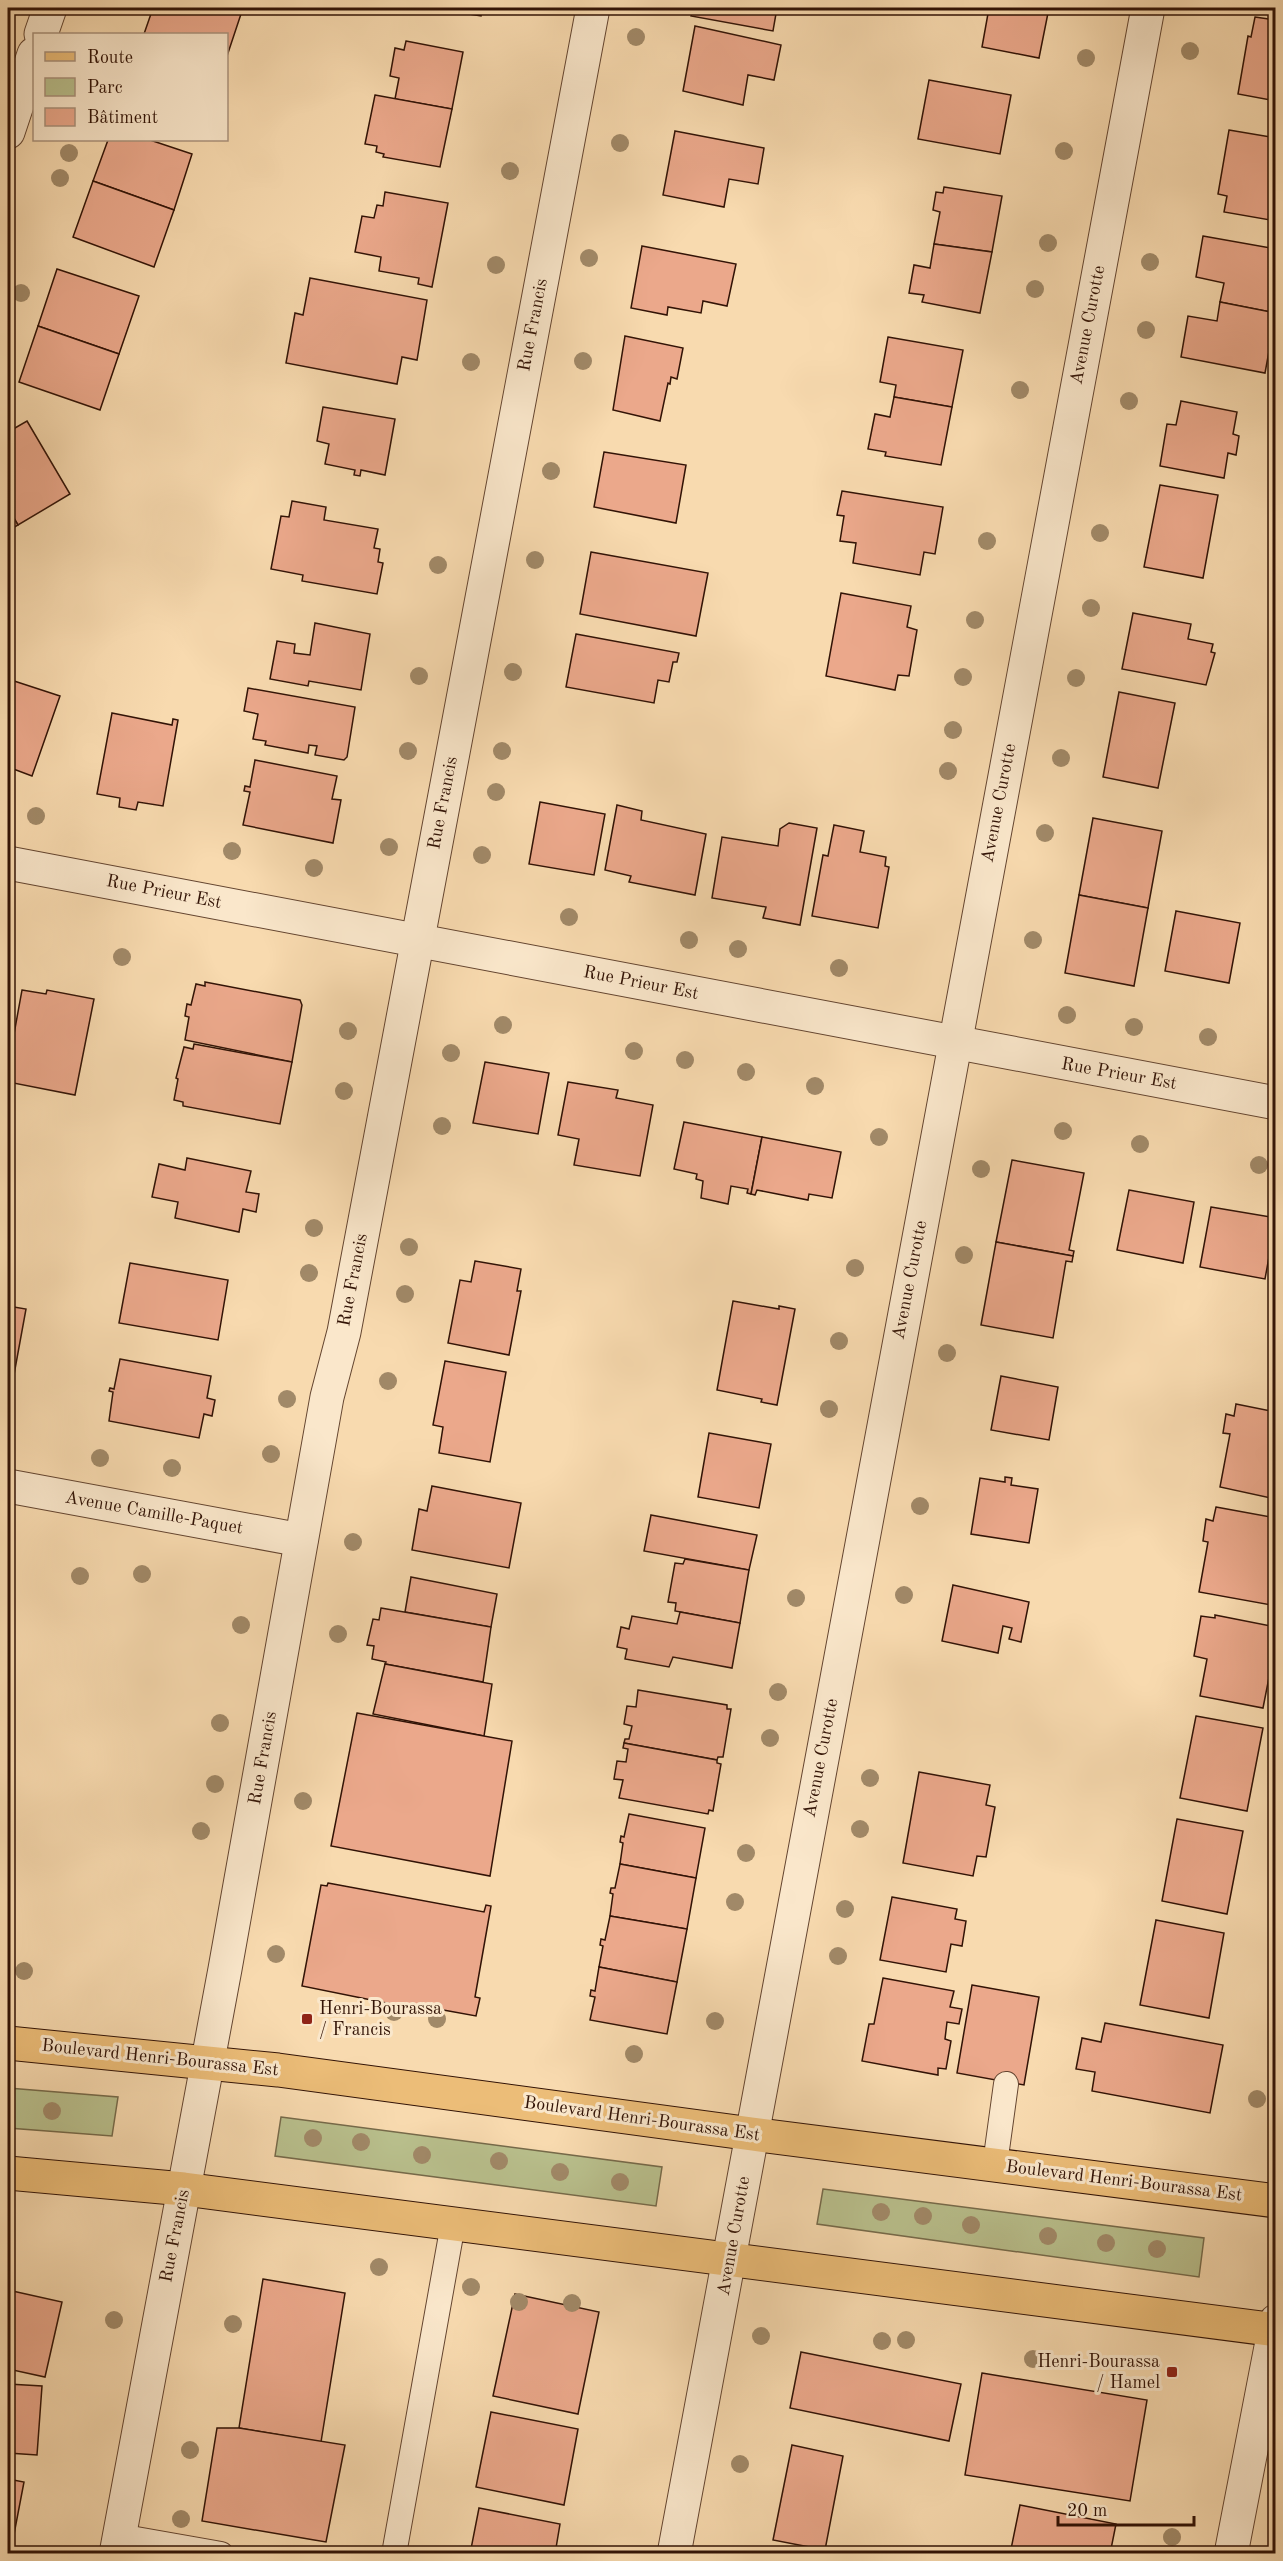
<svg xmlns="http://www.w3.org/2000/svg" width="1283" height="2561" font-family="'Old Standard TT',serif">
<style>
.green{fill:#b9c08d;stroke:#766a4a;stroke-width:1.5}
.building{fill:#eba88b;stroke:#321306;stroke-width:1.5}
.lines{fill:none;stroke-linecap:round;stroke-linejoin:round}
.service-casing{stroke:#644530;stroke-width:26}
.minor-casing{stroke:#644530;stroke-width:35}
.primary-casing{stroke:#321306;stroke-width:35}
.service{stroke:#fae7cb;stroke-width:24}
.minor{stroke:#fae7cb;stroke-width:33}
.primary{stroke:#ecbd78;stroke-width:33}
.tree{fill:#a18968}
.poi-dot{fill:#8f2418;stroke:#fae7cb;stroke-width:2}
.labels{text-anchor:middle;dominant-baseline:central;stroke-width:6;stroke-linejoin:round;paint-order:stroke}
.street-label{font-size:18px;fill:#321306;stroke:#fae7cb}
.poi-label{font-size:18px;fill:#321306;stroke:#fae7cb;text-anchor:start}
</style>
<rect width="100%" height="100%" fill="#f8daaf"/>
<filter id="stains"><feTurbulence type="fractalNoise" baseFrequency=".00333" numOctaves="4"/><feColorMatrix values="0 0 0 0 .2 0 0 0 0 .09 0 0 0 0 .02 0 0 0 .5 -.17"/></filter>
<radialGradient id="worn" r=".72"><stop offset=".6" stop-color="#630" stop-opacity="0"/><stop offset="1" stop-color="#630" stop-opacity=".3"/></radialGradient>
<g class="green">
<path d="M8,2088L118,2097L112,2136L8,2128Z"/>
<path d="M281,2117L662,2167L656,2206L275,2156Z"/>
<path d="M823,2189L1204,2238L1199,2277L817,2224Z"/>
</g>
<g class="building">
<path d="M153,8H243L226,59V34H144Z"/>
<path d="M431,8H482L481,16Z"/>
<path d="M693,8H777L773,31L691,16Z"/>
<path d="M989,8H1049L1039,58L982,47Z"/>
<path d="M1255,17L1276,20V101L1238,94L1248,36L1251,37Z"/>
<path d="M695,26L781,45L774,80L748,75L743,105L683,91Z"/>
<path d="M406,41L463,52L452,109L395,99L399,78L390,76L395,48L404,50Z"/>
<path d="M929,80L1011,95L1000,154L918,139Z"/>
<path d="M375,95L452,109L440,167L383,157L384,154L376,152L377,146L365,144Z"/>
<path d="M1229,130L1276,138V204H1273L1270,220L1224,212L1227,196L1218,194Z"/>
<path d="M675,131L764,148L758,184L729,179L724,207L663,195Z"/>
<path d="M108,140H150L192,154L174,210L93,181Z"/>
<path d="M93,181L174,210L154,267L73,237Z"/>
<path d="M944,187L1002,196L992,252L934,244L940,212L933,210L936,192L943,193Z"/>
<path d="M385,192L448,203L432,287L418,284L419,278L379,271L381,257L355,252L362,216L374,218L377,205L383,206Z"/>
<path d="M1203,236L1276,249V313L1220,302L1224,283L1196,277Z"/>
<path d="M934,244L992,252L980,313L922,302L924,295L909,293L914,265L930,268Z"/>
<path d="M642,246L736,264L727,306L703,301L701,313L668,307L667,315L631,308Z"/>
<path d="M57,269L139,296L119,354L38,326Z"/>
<path d="M310,278L427,300L417,360L402,357L397,384L286,363L295,313L303,315Z"/>
<path d="M1220,302L1276,313L1265,373L1181,357L1188,316L1217,321Z"/>
<path d="M38,326L119,354L100,410L19,382Z"/>
<path d="M625,336L683,348L677,379L671,377L670,384L668,383L660,421L613,410Z"/>
<path d="M888,337L963,350L952,407L894,397L896,385L880,382Z"/>
<path d="M894,397L952,407L941,465L885,456L886,452L868,449L875,414L890,417Z"/>
<path d="M1181,401L1237,412L1233,434L1239,436L1236,455L1228,453L1224,478L1160,466L1167,424L1176,425Z"/>
<path d="M323,407L395,419L385,475L361,470L360,476L354,475L355,470L325,464L329,444L317,441Z"/>
<path d="M27,421L70,494L18,525L8,508V432Z"/>
<path d="M604,452L686,465L676,523L594,507Z"/>
<path d="M1160,485L1218,495L1203,578L1144,567Z"/>
<path d="M842,491L943,507L935,554L924,552L920,575L853,563L856,543L840,541L844,516L837,515Z"/>
<path d="M292,501L326,507L324,520L378,529L374,548L380,549L378,562L383,563L377,594L302,581L303,575L271,569L281,516L289,517Z"/>
<path d="M8,508L18,525L8,531Z"/>
<path d="M591,552L708,573L696,636L580,614Z"/>
<path d="M841,593L911,606L907,627L917,630L909,676L898,675L895,690L826,676Z"/>
<path d="M1133,613L1191,624L1188,639L1213,644L1211,652L1215,653L1206,685L1122,669Z"/>
<path d="M315,623L370,634L361,690L309,681L308,686L270,679L277,641L295,644L294,653L310,655Z"/>
<path d="M576,634L679,653L677,662H673L669,682L658,680L654,703L566,687Z"/>
<path d="M8,679L60,696L32,776L8,767Z"/>
<path d="M248,688L355,707L347,757L344,760L315,755L317,746L309,745L308,753L265,745L266,741L253,739L258,714L244,711Z"/>
<path d="M1119,692L1175,703L1158,788L1103,777Z"/>
<path d="M112,713L172,725L173,719L178,720L163,806L138,802L136,810L119,807L120,798L97,794Z"/>
<path d="M255,760L337,776L332,799L341,800L333,843L243,825L250,792L244,791L245,786L250,787Z"/>
<path d="M540,802L605,814L594,875L529,864Z"/>
<path d="M617,805L642,811L641,820L706,834L695,895L629,882L631,876L605,870Z"/>
<path d="M1093,818L1162,831L1148,908L1079,895Z"/>
<path d="M789,823L817,828L800,925L763,918L766,907L712,898L722,837L778,846L780,829Z"/>
<path d="M834,825L864,831L860,852L886,857L885,866L889,867L878,928L812,916L823,855L828,856Z"/>
<path d="M1079,895L1148,908L1134,986L1065,973Z"/>
<path d="M1176,911L1240,923L1229,983L1165,971Z"/>
<path d="M205,982L300,1000L302,1005L292,1062L185,1040L189,1017L185,1016L187,1004L191,1005L196,984L205,986Z"/>
<path d="M22,990L46,994L47,990L94,999L75,1095L8,1082V1067Z"/>
<path d="M194,1044L292,1062L280,1124L183,1106V1102L174,1100L178,1079L176,1078L184,1047L193,1049Z"/>
<path d="M485,1062L549,1073L538,1134L473,1123Z"/>
<path d="M568,1082L618,1090L616,1098L653,1105L640,1176L574,1165L579,1139L558,1135Z"/>
<path d="M684,1122L762,1137L751,1194L747,1193L748,1189L731,1186L728,1204L701,1198L703,1181L696,1179L697,1174L674,1169Z"/>
<path d="M762,1137L841,1152L832,1198L809,1194L808,1200L757,1190L755,1195L751,1194Z"/>
<path d="M187,1158L251,1171L246,1192L259,1194L256,1212L243,1209L239,1232L175,1218L178,1202L152,1197L159,1164L185,1170Z"/>
<path d="M1012,1160L1084,1173L1069,1250L1074,1251L1073,1256L996,1242Z"/>
<path d="M1129,1190L1194,1202L1183,1263L1117,1250Z"/>
<path d="M1211,1207L1276,1218L1265,1279L1200,1267Z"/>
<path d="M996,1242L1073,1256L1072,1262L1066,1261L1053,1338L981,1325Z"/>
<path d="M475,1261L521,1269L517,1291H521L509,1355L448,1343L460,1280L471,1282Z"/>
<path d="M130,1263L228,1280L218,1340L119,1323Z"/>
<path d="M733,1301L779,1309V1306L795,1309L777,1405L761,1402L762,1399L717,1390Z"/>
<path d="M8,1306L26,1309L9,1402H8Z"/>
<path d="M120,1359L211,1376L207,1398L215,1400L212,1416L204,1414L199,1438L109,1421L113,1392L109,1391L110,1388L114,1389Z"/>
<path d="M445,1361L506,1372L490,1462L439,1453L443,1427L433,1425Z"/>
<path d="M1001,1376L1058,1387L1049,1440L991,1430Z"/>
<path d="M1236,1404L1276,1412V1499L1220,1487L1230,1434L1223,1433L1226,1414L1234,1416Z"/>
<path d="M709,1433L771,1444L759,1508L698,1497Z"/>
<path d="M1005,1477L1012,1478L1011,1485L1038,1489L1029,1543L971,1534L980,1478L1005,1482Z"/>
<path d="M432,1486L521,1503L509,1568L412,1550L419,1509L427,1511Z"/>
<path d="M1216,1507L1276,1518V1576L1271,1605L1199,1592L1208,1542L1203,1541L1206,1519L1213,1521Z"/>
<path d="M651,1515L757,1535L749,1570L644,1551Z"/>
<path d="M685,1559L749,1570L740,1623L675,1611L676,1603L668,1602L675,1563L683,1564Z"/>
<path d="M411,1577L497,1594L491,1627L405,1612Z"/>
<path d="M953,1585L1029,1602L1021,1642L1009,1639L1012,1628L1003,1626L998,1653L942,1641Z"/>
<path d="M381,1608L491,1627L483,1682L385,1664L386,1662L372,1659L374,1646L367,1645L373,1619L379,1620Z"/>
<path d="M680,1612L740,1623L732,1668L673,1657L669,1667L625,1659L627,1649L617,1647L621,1627L629,1629L632,1616L677,1624Z"/>
<path d="M1215,1615L1276,1627V1658L1273,1657L1263,1708L1200,1696L1207,1659L1194,1656L1201,1616L1215,1618Z"/>
<path d="M385,1664L492,1684L484,1736L373,1714Z"/>
<path d="M638,1690L727,1705V1709H731L723,1757H718L717,1760L624,1743L625,1739H629L632,1726L624,1724L627,1706L636,1707Z"/>
<path d="M357,1713L512,1741L490,1876L331,1846Z"/>
<path d="M1196,1716L1263,1728L1247,1811L1180,1798Z"/>
<path d="M624,1743L717,1760V1763L721,1764L713,1811L709,1810L708,1814L619,1798L623,1780L614,1779L617,1761L626,1762L628,1749L623,1748Z"/>
<path d="M919,1772L990,1785L986,1805L995,1807L986,1857L977,1856L973,1876L903,1863Z"/>
<path d="M629,1814L705,1828L696,1878L620,1864L623,1843L620,1842L621,1836L624,1837Z"/>
<path d="M1177,1819L1243,1831L1227,1914L1162,1901Z"/>
<path d="M620,1864L696,1878L687,1929L610,1916L613,1894L610,1893L611,1888H615Z"/>
<path d="M328,1883L484,1912L486,1905L491,1906L475,1997L480,1998L476,2016L421,2006V2010L302,1986L321,1885L327,1886Z"/>
<path d="M892,1897L957,1909L955,1919L966,1921L962,1946L951,1944L946,1972L880,1960Z"/>
<path d="M610,1916L687,1929L677,1982L599,1967L603,1946L600,1945L601,1939L605,1940Z"/>
<path d="M1156,1920L1224,1933L1209,2018L1140,2005Z"/>
<path d="M599,1967L677,1982L667,2034L590,2020L595,1997L590,1996L591,1990L595,1991Z"/>
<path d="M883,1978L954,1991L950,2007L962,2009L959,2024L947,2022L945,2039L951,2041L946,2069L938,2068V2075L862,2061L869,2024H874Z"/>
<path d="M972,1985L1039,1997L1024,2085L957,2073Z"/>
<path d="M1105,2023L1223,2045L1210,2113L1092,2091L1095,2072L1076,2069L1082,2038L1101,2042Z"/>
<path d="M263,2279L345,2293L321,2442L239,2428Z"/>
<path d="M8,2290L62,2302L45,2377L8,2369Z"/>
<path d="M515,2294L599,2312L578,2414L493,2396Z"/>
<path d="M801,2352L961,2384L949,2441L790,2408Z"/>
<path d="M982,2373L1147,2400L1130,2501L965,2475Z"/>
<path d="M8,2384L42,2386L37,2455L8,2453Z"/>
<path d="M491,2412L578,2429L564,2505L476,2487Z"/>
<path d="M217,2428H239L345,2445L326,2542L202,2521Z"/>
<path d="M792,2445L843,2456L825,2550L773,2540Z"/>
<path d="M8,2479L24,2482L11,2550L8,2549Z"/>
<path d="M1020,2505L1116,2524L1110,2554H1010Z"/>
<path d="M479,2508L560,2524L555,2554H470Z"/>
</g>
<g class="lines">
<g class="service-casing">
<g id="service">
<path d="M995,2164L1006,2084"/>
<path d="M119,2536L221,2554"/>
<path d="M394,2554L453,2224"/>
</g>
</g>
<g class="minor-casing">
<g id="minor">
<path d="M41,34L50,8"/>
<path d="M8,132L34,54"/>
<path d="M8,863L1276,1103"/>
<path d="M8,1486L301,1540"/>
<path d="M116,2554L225,1969L327,1397L344,1332L593,8"/>
<path d="M674,2554L1148,8"/>
<path d="M1231,2554L1276,2321"/>
</g>
</g>
<g class="primary-casing">
<g id="primary">
<path d="M8,2043L278,2070L752,2134L1276,2201"/>
<path d="M8,2173L184,2189L1276,2330"/>
</g>
</g>
<use href="#service" class="service"/>
<use href="#minor" class="minor"/>
<use href="#primary" class="primary"/>
</g>
<g class="tree">
<circle cx="636" cy="37" r="9"/>
<circle cx="1190" cy="51" r="9"/>
<circle cx="1086" cy="58" r="9"/>
<circle cx="620" cy="143" r="9"/>
<circle cx="1064" cy="151" r="9"/>
<circle cx="69" cy="153" r="9"/>
<circle cx="510" cy="171" r="9"/>
<circle cx="60" cy="178" r="9"/>
<circle cx="1048" cy="243" r="9"/>
<circle cx="589" cy="258" r="9"/>
<circle cx="1150" cy="262" r="9"/>
<circle cx="496" cy="265" r="9"/>
<circle cx="1035" cy="289" r="9"/>
<circle cx="21" cy="293" r="9"/>
<circle cx="1146" cy="330" r="9"/>
<circle cx="583" cy="361" r="9"/>
<circle cx="471" cy="362" r="9"/>
<circle cx="1020" cy="390" r="9"/>
<circle cx="1129" cy="401" r="9"/>
<circle cx="551" cy="471" r="9"/>
<circle cx="1100" cy="533" r="9"/>
<circle cx="987" cy="541" r="9"/>
<circle cx="535" cy="560" r="9"/>
<circle cx="438" cy="565" r="9"/>
<circle cx="1091" cy="608" r="9"/>
<circle cx="975" cy="620" r="9"/>
<circle cx="513" cy="672" r="9"/>
<circle cx="419" cy="676" r="9"/>
<circle cx="963" cy="677" r="9"/>
<circle cx="1076" cy="678" r="9"/>
<circle cx="953" cy="730" r="9"/>
<circle cx="408" cy="751" r="9"/>
<circle cx="502" cy="751" r="9"/>
<circle cx="1061" cy="758" r="9"/>
<circle cx="948" cy="771" r="9"/>
<circle cx="496" cy="792" r="9"/>
<circle cx="36" cy="816" r="9"/>
<circle cx="1045" cy="833" r="9"/>
<circle cx="389" cy="847" r="9"/>
<circle cx="232" cy="851" r="9"/>
<circle cx="482" cy="855" r="9"/>
<circle cx="314" cy="868" r="9"/>
<circle cx="569" cy="917" r="9"/>
<circle cx="689" cy="940" r="9"/>
<circle cx="1033" cy="940" r="9"/>
<circle cx="738" cy="949" r="9"/>
<circle cx="122" cy="957" r="9"/>
<circle cx="839" cy="968" r="9"/>
<circle cx="1067" cy="1015" r="9"/>
<circle cx="503" cy="1025" r="9"/>
<circle cx="1134" cy="1027" r="9"/>
<circle cx="348" cy="1031" r="9"/>
<circle cx="1208" cy="1037" r="9"/>
<circle cx="634" cy="1051" r="9"/>
<circle cx="451" cy="1053" r="9"/>
<circle cx="685" cy="1060" r="9"/>
<circle cx="746" cy="1072" r="9"/>
<circle cx="815" cy="1086" r="9"/>
<circle cx="344" cy="1091" r="9"/>
<circle cx="442" cy="1126" r="9"/>
<circle cx="1063" cy="1131" r="9"/>
<circle cx="879" cy="1137" r="9"/>
<circle cx="1140" cy="1144" r="9"/>
<circle cx="1259" cy="1165" r="9"/>
<circle cx="981" cy="1169" r="9"/>
<circle cx="314" cy="1228" r="9"/>
<circle cx="409" cy="1247" r="9"/>
<circle cx="964" cy="1255" r="9"/>
<circle cx="855" cy="1268" r="9"/>
<circle cx="309" cy="1273" r="9"/>
<circle cx="405" cy="1294" r="9"/>
<circle cx="839" cy="1341" r="9"/>
<circle cx="947" cy="1353" r="9"/>
<circle cx="388" cy="1381" r="9"/>
<circle cx="287" cy="1399" r="9"/>
<circle cx="829" cy="1409" r="9"/>
<circle cx="271" cy="1454" r="9"/>
<circle cx="100" cy="1458" r="9"/>
<circle cx="172" cy="1468" r="9"/>
<circle cx="920" cy="1506" r="9"/>
<circle cx="353" cy="1542" r="9"/>
<circle cx="142" cy="1574" r="9"/>
<circle cx="80" cy="1576" r="9"/>
<circle cx="904" cy="1595" r="9"/>
<circle cx="796" cy="1598" r="9"/>
<circle cx="241" cy="1625" r="9"/>
<circle cx="338" cy="1634" r="9"/>
<circle cx="778" cy="1692" r="9"/>
<circle cx="220" cy="1723" r="9"/>
<circle cx="770" cy="1738" r="9"/>
<circle cx="870" cy="1778" r="9"/>
<circle cx="215" cy="1784" r="9"/>
<circle cx="303" cy="1801" r="9"/>
<circle cx="860" cy="1829" r="9"/>
<circle cx="201" cy="1831" r="9"/>
<circle cx="746" cy="1853" r="9"/>
<circle cx="735" cy="1902" r="9"/>
<circle cx="845" cy="1909" r="9"/>
<circle cx="276" cy="1954" r="9"/>
<circle cx="838" cy="1956" r="9"/>
<circle cx="24" cy="1971" r="9"/>
<circle cx="394" cy="2012" r="9"/>
<circle cx="437" cy="2019" r="9"/>
<circle cx="715" cy="2021" r="9"/>
<circle cx="634" cy="2054" r="9"/>
<circle cx="1257" cy="2099" r="9"/>
<circle cx="52" cy="2111" r="9"/>
<circle cx="313" cy="2138" r="9"/>
<circle cx="361" cy="2142" r="9"/>
<circle cx="422" cy="2155" r="9"/>
<circle cx="499" cy="2161" r="9"/>
<circle cx="560" cy="2172" r="9"/>
<circle cx="620" cy="2182" r="9"/>
<circle cx="881" cy="2212" r="9"/>
<circle cx="923" cy="2216" r="9"/>
<circle cx="971" cy="2225" r="9"/>
<circle cx="1048" cy="2236" r="9"/>
<circle cx="1106" cy="2243" r="9"/>
<circle cx="1157" cy="2249" r="9"/>
<circle cx="379" cy="2267" r="9"/>
<circle cx="471" cy="2287" r="9"/>
<circle cx="519" cy="2302" r="9"/>
<circle cx="572" cy="2303" r="9"/>
<circle cx="114" cy="2320" r="9"/>
<circle cx="233" cy="2324" r="9"/>
<circle cx="761" cy="2336" r="9"/>
<circle cx="906" cy="2340" r="9"/>
<circle cx="882" cy="2341" r="9"/>
<circle cx="1033" cy="2359" r="9"/>
<circle cx="190" cy="2450" r="9"/>
<circle cx="740" cy="2464" r="9"/>
<circle cx="181" cy="2519" r="9"/>
<circle cx="1172" cy="2537" r="9"/>
</g>
<g class="poi-dot">
<rect x="301" y="2013" width="12" height="12" rx="3"/>
<rect x="1166" y="2366" width="12" height="12" rx="3"/>
</g>
<g class="labels">
<g class="street-label">
<text transform="translate(533 325) rotate(-79)">Rue Francis</text>
<text transform="translate(1088 325) rotate(-79)">Avenue Curotte</text>
<text transform="translate(443 803) rotate(-79)">Rue Francis</text>
<text transform="translate(999 803) rotate(-79)">Avenue Curotte</text>
<text transform="translate(164 892) rotate(11)">Rue Prieur Est</text>
<text transform="translate(641 983) rotate(11)">Rue Prieur Est</text>
<text transform="translate(1119 1074) rotate(10)">Rue Prieur Est</text>
<text transform="translate(353 1280) rotate(-79)">Rue Francis</text>
<text transform="translate(910 1280) rotate(-79)">Avenue Curotte</text>
<text transform="translate(154 1513) rotate(10)">Avenue Camille-Paquet</text>
<text transform="translate(263 1758) rotate(-80)">Rue Francis</text>
<text transform="translate(821 1758) rotate(-79)">Avenue Curotte</text>
<text transform="translate(160 2058) rotate(6)">Boulevard Henri-Bourassa Est</text>
<text transform="translate(642 2119) rotate(8)">Boulevard Henri-Bourassa Est</text>
<text transform="translate(1124 2181) rotate(7)">Boulevard Henri-Bourassa Est</text>
<text transform="translate(175 2236) rotate(-79)">Rue Francis</text>
<text transform="translate(734 2236) rotate(-80)">Avenue Curotte</text>
</g>
<g class="poi-label">
<text x="319" y="2009">Henri-Bourassa<tspan x="319" dy="21">/ Francis</tspan></text>
<text x="1160" y="2362" text-anchor="end">Henri-Bourassa<tspan x="1160" dy="21">/ Hamel</tspan></text>
</g>
</g>
<rect width="1283" height="2561" fill="none" stroke="#f8daaf" stroke-width="30"/>
<rect x="9" y="9" width="1265" height="2543" fill="none" stroke="#321306" stroke-width="3"/>
<rect x="15" y="15" width="1253" height="2531" fill="none" stroke="#321306" stroke-width="1.5"/>
<rect x="33" y="33" width="195" height="108" fill="#fae7cb" stroke="#aa927c" stroke-width="1.5"/>
<rect x="45" y="52" width="30" height="9" fill="#ecbd78" stroke="#aa927c" stroke-width="1.5"/>
<text x="87" y="63" font-size="18" fill="#321306">Route</text>
<rect x="45" y="78" width="30" height="18" fill="#b9c08d" stroke="#aa927c" stroke-width="1.5"/>
<text x="87" y="93" font-size="18" fill="#321306">Parc</text>
<rect x="45" y="108" width="30" height="18" fill="#eba88b" stroke="#aa927c" stroke-width="1.5"/>
<text x="87" y="123" font-size="18" fill="#321306">Bâtiment</text>
<path d="M1058 2516v9h136v-9" fill="none" stroke="#321306" stroke-width="3"/>
<text x="1067" y="2516" font-size="18" fill="#321306" stroke="#fae7cb" stroke-width="4.5" paint-order="stroke">20 m</text>
<rect width="100%" height="100%" filter="url(#stains)"/>
<rect width="100%" height="100%" fill="url(#worn)"/>
</svg>
